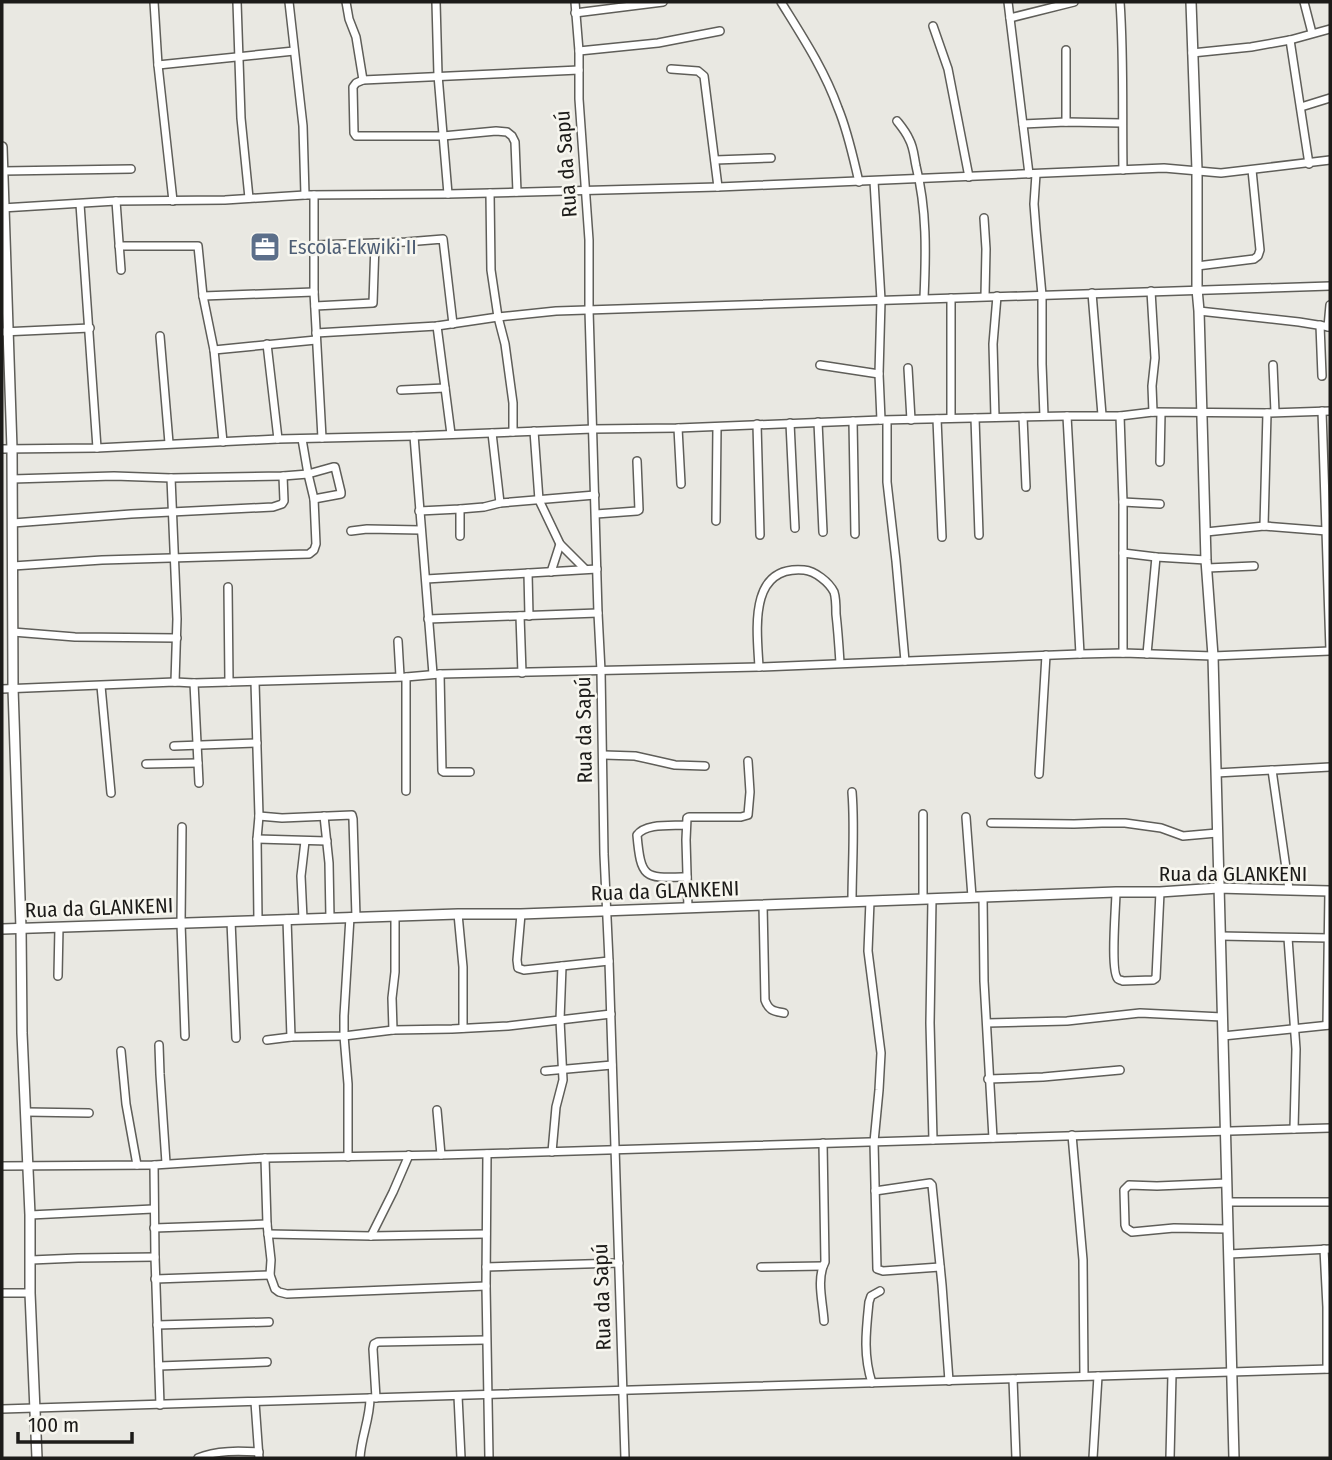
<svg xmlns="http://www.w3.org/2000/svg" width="1332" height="1460" font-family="'Fira Sans Condensed',sans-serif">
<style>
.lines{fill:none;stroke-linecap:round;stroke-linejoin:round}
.minor-casing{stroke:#5f5e59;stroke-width:10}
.tertiary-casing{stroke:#5f5e59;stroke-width:12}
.minor{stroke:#fff;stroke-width:7}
.tertiary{stroke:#fff;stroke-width:9}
.labels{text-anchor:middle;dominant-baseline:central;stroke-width:5;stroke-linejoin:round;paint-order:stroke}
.street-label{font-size:21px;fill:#1c1b19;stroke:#f7f6ef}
.service-label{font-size:21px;fill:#4e5e75;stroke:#f7f6ef;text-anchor:start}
</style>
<rect width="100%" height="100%" fill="#e9e8e2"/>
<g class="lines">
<g class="minor-casing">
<g id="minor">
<path d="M154,2L158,65L173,201"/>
<path d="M237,2L241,118L249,198"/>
<path d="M289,2L303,126L305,195"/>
<path d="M346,2L349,19L356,37L363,80"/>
<path d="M436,2L438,75L448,194"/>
<path d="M575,2L579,51V99L589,240V310L598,613L601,671L604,854L609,961L625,1458"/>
<path d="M781,2C802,36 824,69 838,108C848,132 853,157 859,182"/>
<path d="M1008,2L1029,174"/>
<path d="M1120,2C1124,58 1122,114 1123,170"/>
<path d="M1304,2L1312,33"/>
<path d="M575,13L663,2"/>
<path d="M1010,18L1074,2"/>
<path d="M933,26L948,69L969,177"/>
<path d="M1290,40L1309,164"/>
<path d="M1066,50V122"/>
<path d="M579,51L658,43L720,31"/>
<path d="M1192,53L1251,47L1290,40L1330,29"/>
<path d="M158,65L294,51"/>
<path d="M671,69L698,71L704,76L718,187"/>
<path d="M1301,107L1330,98"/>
<path d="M897,121C901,126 906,132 909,139C914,148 914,157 916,166C927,210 926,253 924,298"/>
<path d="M1023,124L1066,122L1122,123"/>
<path d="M715,160L771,158"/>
<path d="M3,171L131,169"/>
<path d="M1036,174L1034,204L1036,230L1042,295V364L1044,416"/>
<path d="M874,181L881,300L879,374L881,420"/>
<path d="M517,192L515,142L512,136L507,132L496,131L443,136H356L354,133L353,87L356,83L363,80L579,70"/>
<path d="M490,193L491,270L498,317L505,344L513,403V432"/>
<path d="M314,195V292L322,438"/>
<path d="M116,201L121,270"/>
<path d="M80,204L97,448"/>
<path d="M2,208L116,201L225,200L305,195L448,194L718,187L1164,168L1221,173L1330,160"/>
<path d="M984,218L986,249L985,296"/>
<path d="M315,245L406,242L443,239L453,324"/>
<path d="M119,246H198L203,296L214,350L223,442"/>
<path d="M1197,266L1254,259L1258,256L1260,250L1252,170"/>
<path d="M1151,291L1155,358L1152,386L1153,412"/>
<path d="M1092,293L1102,415"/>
<path d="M203,296L314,292"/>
<path d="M315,306L373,303L375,243"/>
<path d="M1199,311L1299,322L1330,327"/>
<path d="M1320,325L1322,376"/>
<path d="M437,326L451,434"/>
<path d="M1328,327L1330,305"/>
<path d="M2,332L90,328"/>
<path d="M316,333L437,326L498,317L556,311L1330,286"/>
<path d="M160,336L169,443"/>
<path d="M267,344L278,439"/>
<path d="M214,350L316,340"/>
<path d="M820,365L879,374"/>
<path d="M1273,365L1275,412"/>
<path d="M908,368L911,420"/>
<path d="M401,390L445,388"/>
<path d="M1322,411L1330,650"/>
<path d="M1067,416L1080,654"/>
<path d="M1120,416L1123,502V653"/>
<path d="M995,417L993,344L997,296"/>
<path d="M1023,417L1026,487"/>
<path d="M951,418V298"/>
<path d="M975,418L979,535"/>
<path d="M937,419L942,537"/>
<path d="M853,421L855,534"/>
<path d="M887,421V482L896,561L905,661"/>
<path d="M818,422L823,532"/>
<path d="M790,423L795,528"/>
<path d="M757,424L760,535"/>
<path d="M678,428L681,484"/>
<path d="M534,431L539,500L560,544L585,569"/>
<path d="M492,433L500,503"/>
<path d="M414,436L433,674"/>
<path d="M2,449L97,448L278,439L414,436L593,429L678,428L881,420L1067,416H1120L1153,412L1267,413L1330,411"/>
<path d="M1160,462L1161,413"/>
<path d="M171,478L177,619L175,682"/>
<path d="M12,479L114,476L171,478L283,476L308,474L333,467H335L341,492V494L314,499"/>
<path d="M1123,502L1160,504"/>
<path d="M460,509V536"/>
<path d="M419,511L460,509L484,507L500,503L595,495"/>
<path d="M596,514L637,511L639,510L637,461"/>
<path d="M716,521L717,427"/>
<path d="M13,523L131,514L273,507L282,504L284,501L283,476"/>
<path d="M1264,526L1267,413"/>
<path d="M351,531L367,529L421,530"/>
<path d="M1206,532L1264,526L1327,531"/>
<path d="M1123,553L1156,557L1206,560"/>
<path d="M13,566L102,560L309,554L314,550L316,544L314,499L308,474L302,439"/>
<path d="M1207,568L1254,566"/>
<path d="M551,572L560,544"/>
<path d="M528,573L529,616"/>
<path d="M426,579L597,569"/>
<path d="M228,587L229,682"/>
<path d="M520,616L522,673"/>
<path d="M428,619L598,613"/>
<path d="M13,632L75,637L177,638"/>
<path d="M398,641L400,676"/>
<path d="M1147,654L1156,557"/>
<path d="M759,667C757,630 748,565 804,570C815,571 829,582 834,592C836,598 836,607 836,614C838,631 839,647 840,663"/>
<path d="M440,674L442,771L444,772H470"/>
<path d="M406,677V791"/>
<path d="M255,682L259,816L257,839L258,920"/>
<path d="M194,683L199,783"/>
<path d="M101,686L111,793"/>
<path d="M2,689L175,682L194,683L406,677L440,674L759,667L1080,654L1123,653L1213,656L1330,651"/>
<path d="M174,746L257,743"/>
<path d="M604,755L635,756L675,765L705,766"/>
<path d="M146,764L198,763"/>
<path d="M1272,770L1289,889"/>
<path d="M1216,773L1330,767"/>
<path d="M1039,774L1046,655"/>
<path d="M852,792C855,829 852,865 852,902"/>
<path d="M259,816L282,818L352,815L353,819L356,917"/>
<path d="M324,816L329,863L330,918"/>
<path d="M966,817L972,897"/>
<path d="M991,823L1074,824L1102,823H1125L1161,828L1183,836L1217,833"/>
<path d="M686,825C671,826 646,823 637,835C641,880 645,878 687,877"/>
<path d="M182,827L181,923L185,1036"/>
<path d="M257,839L327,841"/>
<path d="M1116,892C1116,905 1110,972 1118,979C1119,980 1121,980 1123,981L1153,980L1156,978L1160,892"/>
<path d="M983,897L984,981L993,1138"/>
<path d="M923,899V814"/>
<path d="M932,899L930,1023L933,1140"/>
<path d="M870,901L868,951L881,1053L879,1090L874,1142L877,1269L883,1271L940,1267"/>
<path d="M763,905L765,1000C769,1011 774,1011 784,1013"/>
<path d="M688,908L686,840L687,818L689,817H741L748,815L750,792L748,761"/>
<path d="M458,914L463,967V1028"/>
<path d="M521,914L517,960L518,968L524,970L543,968L609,961"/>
<path d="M287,919L291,1037"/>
<path d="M303,919L301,876L305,841"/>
<path d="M231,921L236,1038"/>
<path d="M1220,936L1330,938"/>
<path d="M1288,938L1296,1049L1294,1129"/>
<path d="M58,976L59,927"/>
<path d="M987,1023L1067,1021L1140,1013L1222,1017"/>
<path d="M1327,1025L1329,891"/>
<path d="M393,1030L392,998L395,972V916"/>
<path d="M1223,1036L1330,1025"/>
<path d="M267,1040L291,1037L344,1036L393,1030L452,1029L508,1026L611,1014"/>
<path d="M159,1045L160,1074L166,1163"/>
<path d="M121,1051L126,1104L137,1165"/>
<path d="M545,1071L612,1065"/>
<path d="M988,1079L1043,1077L1120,1070"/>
<path d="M437,1110L441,1155"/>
<path d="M26,1112L89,1113"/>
<path d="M1072,1135L1083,1260L1084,1376"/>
<path d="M823,1143L825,1262C816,1279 823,1303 824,1321"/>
<path d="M552,1152L556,1107L563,1080L560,1020L562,966"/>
<path d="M487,1154L486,1286L489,1458"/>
<path d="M348,1157V1084L344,1036V1016L350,917"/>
<path d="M265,1158L267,1224L271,1260L270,1275L275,1289L279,1292L287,1294L486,1286"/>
<path d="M154,1165L155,1257L160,1405"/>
<path d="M2,1166L154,1165L265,1158L441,1155L1330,1128"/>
<path d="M1227,1183L1157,1186L1129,1185L1124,1190L1125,1225L1126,1228L1132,1232L1174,1228L1228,1229"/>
<path d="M875,1191L930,1183L932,1185L942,1285L949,1381"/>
<path d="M1227,1202H1330"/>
<path d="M30,1215L153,1209"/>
<path d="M154,1228L267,1224"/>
<path d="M268,1234L371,1236L486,1234"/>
<path d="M371,1236L393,1192L409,1155"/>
<path d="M1324,1249L1327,1307V1369"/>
<path d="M1229,1254L1330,1249"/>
<path d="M31,1260L78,1258L155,1257"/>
<path d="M486,1267L619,1263"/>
<path d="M761,1267L823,1266"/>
<path d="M155,1279L270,1275"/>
<path d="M2,1293H30"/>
<path d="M157,1325L269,1322"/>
<path d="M159,1366L267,1362"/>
<path d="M1013,1379L1016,1458"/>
<path d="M872,1383C863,1355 866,1331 869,1302L871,1296L880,1291"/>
<path d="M458,1396L461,1458"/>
<path d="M376,1398L373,1349L374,1344L378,1342L486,1340"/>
<path d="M255,1402L259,1458"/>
<path d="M2,1409L1330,1369"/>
<path d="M198,1458C216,1450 240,1451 259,1452"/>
<path d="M360,1458C361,1437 370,1419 370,1398"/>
<path d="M1093,1458L1098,1376"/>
<path d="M1170,1458L1172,1374"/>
</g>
</g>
<g class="tertiary-casing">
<g id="tertiary">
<path d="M1191,2L1197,170V289L1199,311L1206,560L1213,656L1234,1458"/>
<path d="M2,147L12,449L13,688L21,928L22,1033L30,1215V1293L37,1458"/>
<path d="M2,929L458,914H521L1116,892H1160L1218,888L1330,891"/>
</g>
</g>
<use href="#minor" class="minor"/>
<use href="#tertiary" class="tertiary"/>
</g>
<defs>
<g id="office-square" transform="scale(1.575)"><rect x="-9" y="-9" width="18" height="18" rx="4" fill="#5c6f8a" stroke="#f7f6ef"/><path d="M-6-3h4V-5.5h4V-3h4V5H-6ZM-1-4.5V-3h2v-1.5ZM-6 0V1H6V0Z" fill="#fff"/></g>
</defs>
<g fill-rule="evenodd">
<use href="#office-square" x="265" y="247"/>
</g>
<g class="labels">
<g class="street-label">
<text transform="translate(566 164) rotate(-94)">Rua da Sapú</text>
<text transform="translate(584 730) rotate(-91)">Rua da Sapú</text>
<text x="1233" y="874">Rua da GLANKENI</text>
<text transform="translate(665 891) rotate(-2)">Rua da GLANKENI</text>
<text transform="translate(99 908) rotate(-2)">Rua da GLANKENI</text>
<text transform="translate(602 1297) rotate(-92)">Rua da Sapú</text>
</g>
<g class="service-label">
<text x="288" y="247">Escola Ekwiki II</text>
</g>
</g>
<rect width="1332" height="1460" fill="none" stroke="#1c1b19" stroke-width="7"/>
<path d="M18 1432v10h114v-10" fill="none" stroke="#1c1b19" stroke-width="3.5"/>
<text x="28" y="1432" font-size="21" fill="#1c1b19" stroke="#f7f6ef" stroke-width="5" paint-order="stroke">100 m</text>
</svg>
